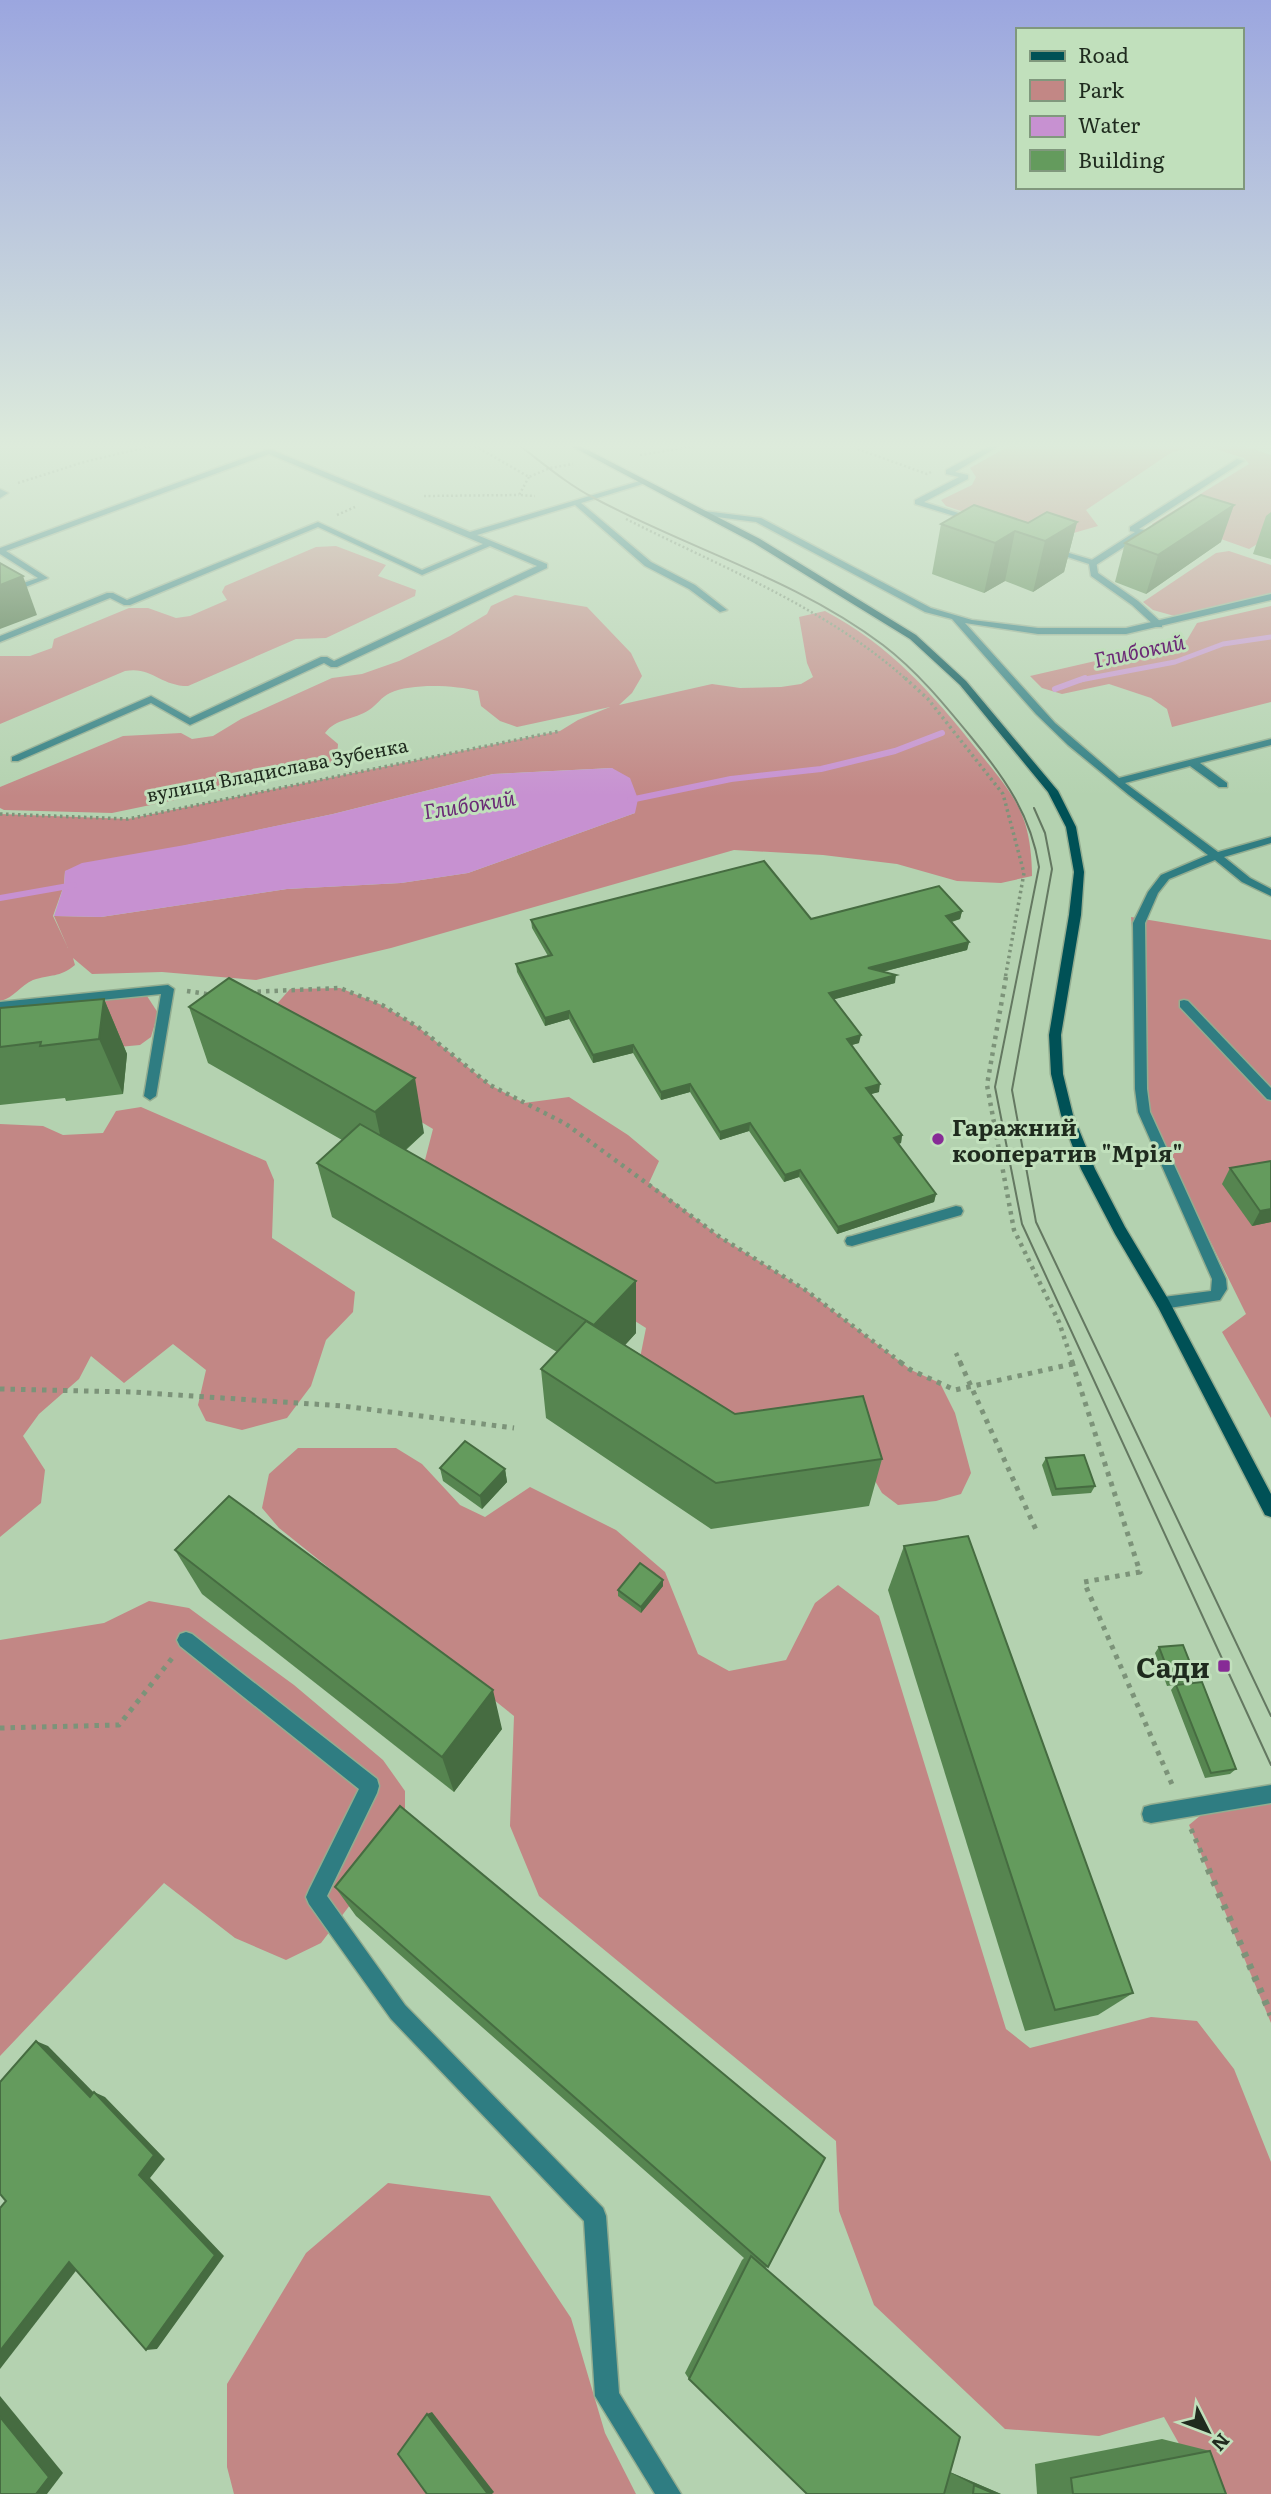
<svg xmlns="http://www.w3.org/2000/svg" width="1271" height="2494" font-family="Literata,serif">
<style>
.green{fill:#c28785;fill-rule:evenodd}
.water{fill:#c791d1}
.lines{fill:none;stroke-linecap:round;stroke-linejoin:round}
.stream-far1{stroke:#c791d1;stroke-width:5}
.stream{stroke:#c791d1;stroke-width:6}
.lane-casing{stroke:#93ad90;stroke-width:3}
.street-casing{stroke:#93ad90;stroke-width:3}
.secondary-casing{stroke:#93ad90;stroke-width:3}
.path-far4{stroke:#7c9379;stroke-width:2.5;stroke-dasharray:2 2.5;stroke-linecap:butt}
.path-far3{stroke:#7c9379;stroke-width:3.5;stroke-dasharray:2.5 3.5;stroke-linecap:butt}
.path-far2{stroke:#7c9379;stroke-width:4.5;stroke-dasharray:3.5 5;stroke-linecap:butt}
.path-far1{stroke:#7c9379;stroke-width:5;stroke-dasharray:4.5 6;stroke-linecap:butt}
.path{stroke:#7c9379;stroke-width:7;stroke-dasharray:5 8;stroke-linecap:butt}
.lane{fill:#2f7d82;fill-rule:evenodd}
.street{fill:#2f7d82;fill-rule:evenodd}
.secondary{fill:#005156;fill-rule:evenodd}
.tram{stroke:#647861;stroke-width:2}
.wall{fill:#568550}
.shaded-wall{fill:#466c41}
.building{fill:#649b5d;stroke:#466c41;stroke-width:2}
.poi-dot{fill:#872b96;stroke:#c1e0bc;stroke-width:2.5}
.labels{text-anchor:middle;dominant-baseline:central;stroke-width:6;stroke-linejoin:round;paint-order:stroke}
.far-street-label{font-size:19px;fill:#1f2b1e;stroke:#c1e0bc}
.far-water-label{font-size:21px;font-style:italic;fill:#6b2a76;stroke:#c1e0bc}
.poi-label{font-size:23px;font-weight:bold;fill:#1f2b1e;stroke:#c1e0bc;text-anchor:start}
.near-poi-label{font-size:28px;font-weight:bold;fill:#1f2b1e;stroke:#c1e0bc;text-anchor:end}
</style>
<rect width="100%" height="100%" fill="#b4d2b0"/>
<g class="green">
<path d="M1009,446H1244L1271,455V536L1249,549L1221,539L1157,531L1152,524L1249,464L1244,458L1209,447H1194L1172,452L1086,510L1098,526L1049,540L946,506L941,500L972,485L976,477L970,468Z"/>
<path d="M336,546L386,565L378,576L416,590L415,596L326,638L296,639L188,686C160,686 152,666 125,671L0,724V656H30L52,648L54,639L129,608H148L176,618L190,616L227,600L222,592L225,586L316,547Z"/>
<path d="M1229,551L1271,565V594L1178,617L1153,610L1143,602L1216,553Z"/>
<path d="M515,595L587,607L631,653L642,676L632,693L619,705L712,684L740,688L781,687L801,684L813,677L807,663L799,617L825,611C891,646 932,693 978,751C996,774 1016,795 1025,823C1030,839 1032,859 1032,876L1001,883L957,881L897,864L823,855L734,850L391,948L256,980L162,972L92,974L73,958L75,965C59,978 51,974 33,980C21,985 14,998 0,1001V814L128,819L560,731L578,720L610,707L517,727L500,721L481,706L478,691C455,685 411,683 390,693C381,697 377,705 369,710C354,720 336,718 325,733L338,744L337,759L324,769L112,813L4,810L0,808V787L123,736L181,733L192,739L213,736L241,719L332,678L362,674L399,661L450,636L487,614L491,606ZM612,768L635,813L468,873L401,883L287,889L101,917L54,916L68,948L53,916L64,885L65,871L333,814L493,774Z"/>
<path d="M1271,606V702L1172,727L1167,709L1151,698L1109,684L1062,694L1042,688L1030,676L1187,640L1197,623Z"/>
<path d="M1131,917L1271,940V1418L1222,1332L1246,1314L1150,1119Z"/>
<path d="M340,988L382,1005L418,1027L490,1085L524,1103L569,1097L628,1135L659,1161L649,1183L720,1237L807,1291L911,1370L940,1383L955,1413L971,1473L961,1494L936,1501L898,1505L882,1493L863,1460L741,1445L636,1378L646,1328L440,1198L425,1160L433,1129L291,1044L275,1006L290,989Z"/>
<path d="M147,996L158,1013L151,1037L140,1045L0,1058V1012Z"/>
<path d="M141,1107L266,1161L274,1180L272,1238L355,1292L353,1312L326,1340L311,1386L287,1418L242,1430L206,1421L198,1405L206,1370L173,1344L124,1383L91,1356L79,1379L39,1414L23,1436L45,1470L41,1503L0,1537V1124L43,1126L63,1135L103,1133L116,1111Z"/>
<path d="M298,1448H396L422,1464L460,1505L485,1517L530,1487L616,1530L665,1572L698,1654L729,1671L786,1660L815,1603L838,1585L879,1616L1006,2029L1030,2048L1151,2017L1197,2021L1234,2069L1271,2162V2494H1202L1196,2474L1164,2417L1099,2436L1005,2429L874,2305L839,2211L836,2141L539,1896L510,1826L514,1716L279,1528L262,1508L269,1474Z"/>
<path d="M149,1601L189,1608L294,1685L383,1760L405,1791V1833L321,1943L286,1960L235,1938L164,1883L0,2056V1640L104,1623Z"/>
<path d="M1271,1803V2023L1189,1825L1201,1815Z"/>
<path d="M388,2183L490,2196L571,2318L605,2433L636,2494H234L227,2467V2384L306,2253Z"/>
</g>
<path class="water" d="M612,768L630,778L638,799L635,813L468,873L401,883L287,889L101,917L54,916L64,885L65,871L82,863L185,845L333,814L493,774Z"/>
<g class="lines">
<path class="stream-far1" d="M1080,680L1175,662L1223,644L1271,637"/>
<g class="stream">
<path d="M1055,689L1085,678"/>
<path d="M630,800L731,779L821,769L895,751L942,733"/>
<path d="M0,898L74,885"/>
</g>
<g class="lane-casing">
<g id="lane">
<path d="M266,450H272L470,532L643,480V484L581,503L651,562L695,585L727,610L720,612L689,589L645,566L575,505L477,535L547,564V568L337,667H331L324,663L190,725L151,703L18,761H12V757L151,696L190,718L321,657H327L334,661L537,566L490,546L422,575L318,527L130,605H124L110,598L0,642V636L107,593H113L127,600L318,522L422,570L483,544L269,454L6,551L48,578L0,597V591L38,578L0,554V548Z"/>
<path d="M1237,459L1244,461L1139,529L1144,530V534L1096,565H1090V561L1135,532L1130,531V527Z"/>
<path d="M0,489L8,493L0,498Z"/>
<path d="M704,511L761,518L931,608L972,620L1038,628H1126L1271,594V600L1126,634H1038L965,623L1055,723L1119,778L1271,739V745L1200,763L1227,783V787H1219L1190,766L1125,783L1218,852L1271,837V843L1224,857L1250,878L1271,889V896L1242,882L1215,860L1169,879L1158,893L1145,923L1147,1089L1150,1112L1226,1279L1227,1289L1220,1300L1163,1309L1158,1307L1156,1303L1158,1299L1163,1297L1211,1291L1212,1279L1138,1112L1135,1089L1133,923L1148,892L1161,875L1208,855L1129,795L1068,745L1036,714L952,619L925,612L756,522L701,515V511Z"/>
<path d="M1184,1000L1188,1001L1271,1088V1100L1267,1099L1180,1007V1001Z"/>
<path d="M956,1206L961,1207L963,1211L961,1215L852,1246L847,1245L845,1241L847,1237L852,1236Z"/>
<path d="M186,1632L192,1634L377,1779L379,1786L377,1793L327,1896L405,2005L603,2208L606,2216L619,2393L681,2494H655L595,2396L584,2221L391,2019L309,1904L306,1897L309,1890L359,1789L180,1646L177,1640L180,1634Z"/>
</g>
</g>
<g class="street-casing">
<g id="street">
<path d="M990,446H999L955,472L968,475V479L924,502L977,519V523L915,504V500L959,477L946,474V470Z"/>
<path d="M1049,547L1096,561L1098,573L1138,601L1162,623V627H1156L1132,605L1091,576L1089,564L1049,551Z"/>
<path d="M168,985L174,989L156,1096L150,1100L144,1096L161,994L0,1010V1002Z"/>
<path d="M1271,1785V1803L1151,1823L1144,1821L1142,1814L1144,1807L1151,1805Z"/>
</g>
</g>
<g class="secondary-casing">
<path id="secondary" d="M571,446H580L760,539L916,635L966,681L1058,791L1076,827L1084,872L1081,915L1061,1035L1063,1074L1073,1115L1095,1169L1125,1227L1168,1299L1271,1494V1517L1265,1515L1158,1307L1115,1234L1081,1169L1061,1115L1051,1074L1049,1035L1069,915L1074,872L1066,827L1048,792L960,685L910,639L754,543Z"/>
</g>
<g class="path-far4">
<path d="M475,446L529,477L550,468L573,464"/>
<path d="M849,446L927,474L931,472"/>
<path d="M640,455L695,446"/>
<path d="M529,477L519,495L535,496"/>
<path d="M18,483L84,462L151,446"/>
<path d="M424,496L519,495"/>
<path d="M337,515L355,507"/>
<path d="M626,519C721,567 827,608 907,680"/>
</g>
<g class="path-far3">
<path d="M905,678L928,699L1003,794L1024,873L1005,979"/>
<path d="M0,814L128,819L560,731"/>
</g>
<g class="path-far2">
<path d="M1006,977L987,1085L1014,1230L1059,1322L1073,1364"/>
<path d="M187,991L213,995"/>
<path d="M249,992L340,988L382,1005L418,1027L490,1085L566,1124L720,1237L807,1291L903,1364"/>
<path d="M956,1353L961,1364"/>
</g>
<g class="path-far1">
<path d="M900,1362L911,1370L955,1390L1072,1364"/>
<path d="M960,1362L1037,1532"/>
<path d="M1072,1362L1140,1572L1084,1582L1174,1789"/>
<path d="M0,1389L132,1392L343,1406L514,1428"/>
<path d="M0,1728L119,1725L173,1657"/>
<path d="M1191,1829L1204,1859"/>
</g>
<path class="path" d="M1203,1857L1271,2015"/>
<use href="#lane" class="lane"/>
<use href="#street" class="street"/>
<use href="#secondary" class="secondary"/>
<g class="tram">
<path d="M520,446C544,464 567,484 594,498C689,549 796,579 883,645C917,671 944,704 971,737C1004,777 1031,815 1039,867L995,1087L1022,1224L1271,1765"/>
<path d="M1034,808L1045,833L1052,869L1012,1090L1036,1222L1271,1716"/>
</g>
</g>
<g class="wall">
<path d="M1271,512V559L1253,554L1266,516Z"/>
<path d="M1077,522L1064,572L1033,592L1005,581L984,593L932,574L941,524Z"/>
<path d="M1221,542L1146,594L1115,582L1125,543Z"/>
<path d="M962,911L960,919L952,922L969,942L967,950L882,972L895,983L834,999L859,1043L851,1045L879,1092L870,1094L902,1135L901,1143L898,1144L936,1194L934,1202L837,1234L799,1177L784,1182L749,1131L720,1140L690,1092L661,1100L633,1053L593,1063L569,1019L545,1026L517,972L516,964L548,956L532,928L531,920L811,919Z"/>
<path d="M104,999L127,1054L123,1094L66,1101L65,1098L0,1105V1008Z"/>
<path d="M189,1007L424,1133L406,1150L636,1333L625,1345L735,1414L882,1459L869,1506L711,1529L546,1418L541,1369L557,1352L332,1217L317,1163L342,1140L208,1063Z"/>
<path d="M1230,1168L1271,1222L1252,1226L1222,1184Z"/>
<path d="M1046,1458L1095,1486L1091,1493L1052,1496L1042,1465Z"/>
<path d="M440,1468L505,1469L507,1482L482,1509L443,1481Z"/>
<path d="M904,1546L1133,1993L1098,2015L1025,2031L888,1590Z"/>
<path d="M175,1550L502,1729L454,1792L202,1594Z"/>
<path d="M663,1586L641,1613L618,1596V1590Z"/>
<path d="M1159,1647L1196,1678L1191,1683L1236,1769L1230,1774L1205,1778L1171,1690L1175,1685L1167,1686L1155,1653Z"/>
<path d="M335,1887L768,2267L765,2268L950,2472L1001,2494H807L689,2379L685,2373L742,2260L744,2258L356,1916Z"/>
<path d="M1162,2439L1210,2451L1226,2494H1037L1035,2464Z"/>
</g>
<g class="shaded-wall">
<path d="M1234,505L1221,542L1146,594L1158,555Z"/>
<path d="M1077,522L1064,572L1033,592L1045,541Z"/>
<path d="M1015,531L1005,581L984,593L995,543Z"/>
<path d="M23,576L37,615L0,629V585Z"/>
<path d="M962,911L960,919L945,923L946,916Z"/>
<path d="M969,942L967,950L866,976L868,968Z"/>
<path d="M896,975L895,983L828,1001L829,993Z"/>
<path d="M104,999L127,1054L123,1094L99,1039Z"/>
<path d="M569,1011V1019L545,1026V1018Z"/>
<path d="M861,1035L859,1043L845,1047L847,1039Z"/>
<path d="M633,1045V1053L593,1063V1055Z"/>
<path d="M415,1078L424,1133L387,1166L375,1112Z"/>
<path d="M690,1084V1092L661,1100V1092Z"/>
<path d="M880,1084L879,1092L864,1096L866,1088Z"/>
<path d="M750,1123L749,1131L720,1140V1132Z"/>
<path d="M902,1135L901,1143L892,1146L894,1138Z"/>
<path d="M800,1170L799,1177L784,1182L785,1175Z"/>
<path d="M936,1194L934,1202L837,1234L838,1227Z"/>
<path d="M1271,1209V1222L1252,1226L1260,1211Z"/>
<path d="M636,1281V1333L597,1376L594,1325Z"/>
<path d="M505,1469L507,1482L482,1509L480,1496Z"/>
<path d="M663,1580V1586L641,1613V1607Z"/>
<path d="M493,1690L502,1729L454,1792L442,1757Z"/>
<path d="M36,2041L48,2046L102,2101L90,2097Z"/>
<path d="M94,2092L105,2097L165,2159L150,2178L224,2256L157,2349L146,2350Z"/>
<path d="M69,2262L82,2263L0,2369V2351Z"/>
<path d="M0,2396L63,2473L47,2494H36L0,2417Z"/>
<path d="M432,2412L494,2492L492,2494H488L427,2414Z"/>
<path d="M945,2470L1001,2494H995L974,2485Z"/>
</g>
<g class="building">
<path d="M1201,495L1234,505L1158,555L1125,543Z"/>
<path d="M974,505L1028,523L1047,512L1077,522L1045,541L1015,531L995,543L941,524Z"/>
<path d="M0,563L23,576L0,585Z"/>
<path d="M764,861L811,919L939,886L962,911L946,916L969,942L868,968L896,975L829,993L861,1035L847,1039L880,1084L866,1088L902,1135L894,1138L936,1194L838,1227L800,1170L785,1175L750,1123L720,1132L690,1084L661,1092L633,1045L593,1055L569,1011L545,1018L516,964L552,955L531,920Z"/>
<path d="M229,978L415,1078L375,1112L189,1007Z"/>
<path d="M104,999L99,1039L40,1046L41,1042L0,1047V1008Z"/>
<path d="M360,1124L636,1281L594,1325L317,1163Z"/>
<path d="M1271,1161V1209L1260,1211L1230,1168Z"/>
<path d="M586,1321L735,1414L863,1396L882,1459L716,1483L541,1369Z"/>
<path d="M465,1441L505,1469L480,1496L440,1468Z"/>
<path d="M1084,1455L1095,1486L1056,1489L1046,1458Z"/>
<path d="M229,1496L493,1690L442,1757L175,1550Z"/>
<path d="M968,1536L1133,1993L1055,2010L904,1546Z"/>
<path d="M640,1563L663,1580L641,1607L618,1590Z"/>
<path d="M1183,1645L1196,1678L1172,1681L1159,1647Z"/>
<path d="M1202,1682L1236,1769L1211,1773L1176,1685Z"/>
<path d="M400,1806L825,2158L768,2267L335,1887Z"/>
<path d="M36,2041L90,2097L94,2092L154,2155L139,2175L215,2255L146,2350L69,2262L0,2351V2208L6,2201L0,2194V2082Z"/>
<path d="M751,2256L960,2437L944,2494H807L689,2379Z"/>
<path d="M427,2414L488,2494H427L398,2454Z"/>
<path d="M0,2417L49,2477L36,2494H0Z"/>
<path d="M1210,2451L1226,2494H1073L1071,2478Z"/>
<path d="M974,2485L995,2494H973Z"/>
</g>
<linearGradient id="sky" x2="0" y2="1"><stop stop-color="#9ba6df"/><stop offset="0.56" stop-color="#ddebdb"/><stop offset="1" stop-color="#ddebdb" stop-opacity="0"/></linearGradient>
<rect width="1271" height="796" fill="url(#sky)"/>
<g class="poi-dot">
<circle cx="938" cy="1139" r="7"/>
<rect x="1217" y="1659" width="14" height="14" rx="3.5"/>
</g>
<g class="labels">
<g class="far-street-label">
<text transform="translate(277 769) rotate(-11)">вулиця Владислава Зубенка</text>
</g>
<g class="far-water-label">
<text transform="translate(1139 649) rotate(-12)">Глибокий</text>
<text transform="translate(469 803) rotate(-9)">Глибокий</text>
</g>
<g class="poi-label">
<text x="952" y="1126">Гаражний<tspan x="952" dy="26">кооператив "Мрія"</tspan></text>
</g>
<g class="near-poi-label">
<text x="1210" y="1666">Сади</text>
</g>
</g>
<rect x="1016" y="28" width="228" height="161" fill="#c1e0bc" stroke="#80987d" stroke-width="2"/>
<rect x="1030" y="51" width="35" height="10" fill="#005156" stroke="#80987d" stroke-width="2"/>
<text x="1078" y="63" font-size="21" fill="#1f2b1e">Road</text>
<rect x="1030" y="80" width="35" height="21" fill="#c28785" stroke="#80987d" stroke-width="2"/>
<text x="1078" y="98" font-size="21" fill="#1f2b1e">Park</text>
<rect x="1030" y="116" width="35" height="21" fill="#c791d1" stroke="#80987d" stroke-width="2"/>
<text x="1078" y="133" font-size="21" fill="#1f2b1e">Water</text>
<rect x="1030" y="150" width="35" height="21" fill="#649b5d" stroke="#80987d" stroke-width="2"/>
<text x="1078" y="168" font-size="21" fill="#1f2b1e">Building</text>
<g transform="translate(1208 2431) rotate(132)" stroke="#c1e0bc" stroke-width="5" paint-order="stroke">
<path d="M0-5L12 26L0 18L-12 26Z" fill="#1f2b1e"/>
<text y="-10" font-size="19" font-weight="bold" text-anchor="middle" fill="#1f2b1e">N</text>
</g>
</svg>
